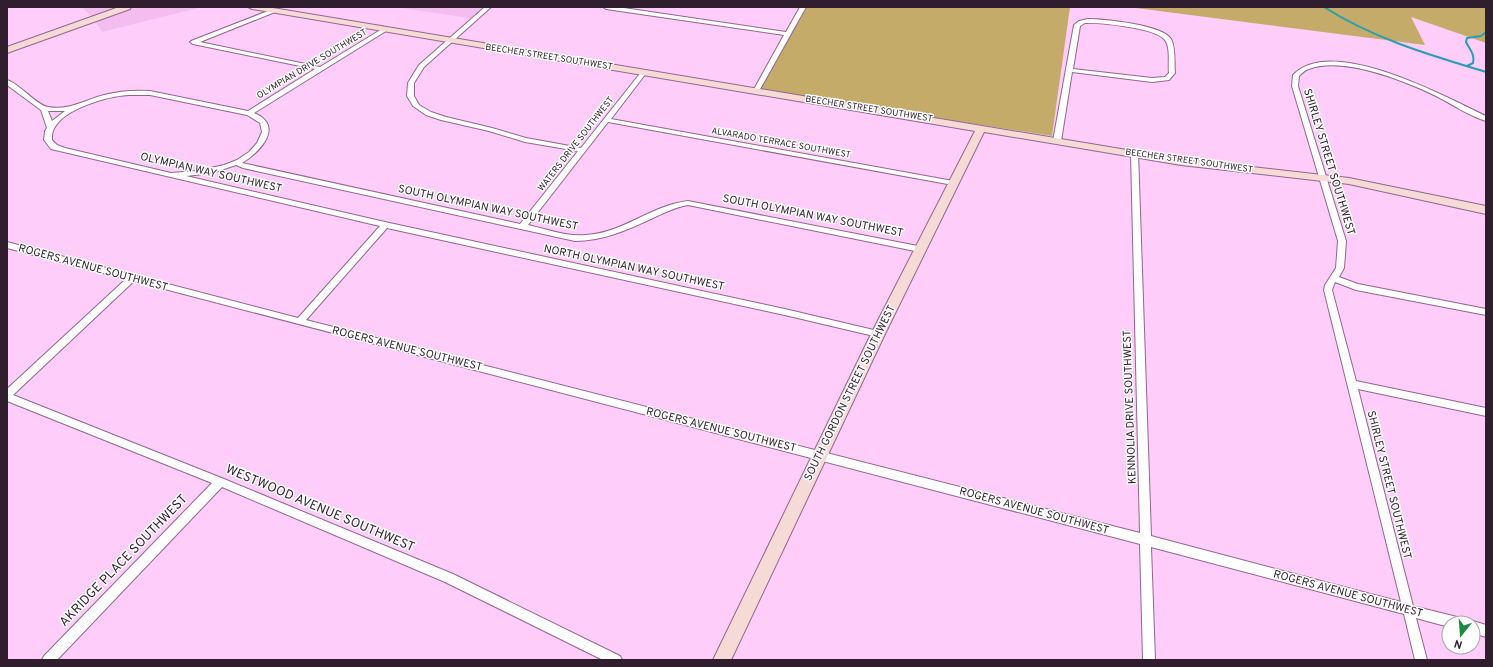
<svg xmlns="http://www.w3.org/2000/svg" width="1493" height="667" font-family="Overpass,sans-serif">
<style>
.built{fill:#f4bdef}
.green{fill:#c4ab69}
.lines{fill:none;stroke-linecap:round;stroke-linejoin:round}
.stream{stroke:#259fb1;stroke-width:2}
.street-casing{stroke:#92668e;stroke-width:2}
.secondary-casing{stroke:#92668e;stroke-width:2}
.street{fill:#fff;fill-rule:evenodd}
.secondary{fill:#f5dad6;fill-rule:evenodd}
.labels{text-anchor:middle;dominant-baseline:central;stroke-width:3;stroke-linejoin:round;paint-order:stroke}
.far-street-label{font-size:9px;fill:#301e2f;stroke:#fff}
.street-label{font-size:11px;fill:#301e2f;stroke:#fff}
.near-street-label{font-size:13px;fill:#301e2f;stroke:#fff}
</style>
<rect width="100%" height="100%" fill="#ffcdfa"/>
<g class="built">
<path d="M82,7H202L102,32L94,19Z"/>
<path d="M395,7H490L476,19Z"/>
</g>
<g class="green">
<path d="M807,7H1070L1052,136L758,90Z"/>
<path d="M1128,7H1486V43L1411,17L1425,45Z"/>
</g>
<g class="lines">
<g class="stream">
<path d="M1324,7C1374,39 1430,55 1486,72"/>
<path d="M1467,66L1473,63C1475,54 1470,50 1466,42L1467,38L1481,36L1486,32"/>
</g>
<g class="street-casing">
<g id="street">
<path d="M485,7H491L424,67L414,83V96L419,105L431,112L446,117L492,128L526,138L581,148L642,71L644,70L647,72L611,119L953,181L957,183L953,185L608,122L528,225C546,229 567,237 586,235C623,233 652,205 688,201L923,247L924,249L923,251L920,252L688,205C675,207 664,213 653,218C627,230 603,241 575,241L243,168L236,165L212,173L186,176L385,222L789,310L878,331L881,332L883,334L881,336L878,337L789,316L387,228L306,320L1140,533L1131,154L1132,152H1138L1151,536L1401,602L1324,290L1325,285L1336,268L1338,241L1292,86L1293,75C1331,34 1446,97 1486,116V121C1469,116 1452,104 1436,96C1405,81 1343,56 1309,69C1305,70 1302,73 1299,76L1298,86L1346,241L1344,268L1339,277L1358,284L1486,309V315L1356,290L1335,282L1332,290L1356,381L1486,408V416L1358,389L1413,606L1457,617L1461,619L1463,623H1449V627L1416,618L1427,660H1415L1404,614L1151,547L1155,660H1143L1140,544L134,281L13,395L224,479L453,574L620,656L622,660H603L445,582L222,487L57,660H42L44,656L212,483L7,401V389L126,279L7,248V242L298,318L380,226L51,149L44,140L45,131L47,128L41,110L7,85V80C20,84 36,105 48,107C68,111 85,100 104,95C119,91 134,90 150,91L248,111L315,69L193,44L190,42L191,41L273,9L275,10V12L200,42L320,67L382,29H386V31L254,113C285,126 260,152 242,163L520,224L578,151L525,142L489,131L441,120L426,115L413,106L407,96L408,83L419,65ZM129,95H150L247,115L260,123L262,132L257,143L249,152L237,160L224,165L197,171L171,173L65,148L57,145L52,140C52,137 52,133 53,131C61,109 108,96 129,95ZM48,111H65L52,121Z"/>
<path d="M603,7H617L786,32L800,7H806L759,91L756,93L753,91L784,35L606,9Z"/>
<path d="M1088,19C1104,19 1163,25 1171,39C1176,49 1174,63 1175,73L1169,80L1152,82L1072,72L1061,141L1059,142H1055L1053,141L1074,25L1079,21ZM1085,23C1099,22 1155,28 1164,39C1171,46 1168,63 1169,73L1165,77L1152,78L1073,69L1080,26Z"/>
<path d="M1473,621L1486,625V637L1473,633V623H1469Z"/>
</g>
</g>
<g class="secondary-casing">
<g id="secondary">
<path d="M119,7H131L130,9L7,53V47Z"/>
<path d="M248,7H267L1181,159L1349,178L1486,206V214L1349,184L1181,165L984,132L885,334L731,660H713L871,334L975,131L252,9Z"/>
</g>
</g>
<use href="#street" class="street"/>
<use href="#secondary" class="secondary"/>
</g>
<g class="labels">
<g class="far-street-label">
<text transform="translate(549 57) rotate(9)">BEECHER STREET SOUTHWEST</text>
<text transform="translate(312 64) rotate(-31)">OLYMPIAN DRIVE SOUTHWEST</text>
<text transform="translate(869 109) rotate(9)">BEECHER STREET SOUTHWEST</text>
<text transform="translate(781 143) rotate(10)">ALVARADO TERRACE SOUTHWEST</text>
<text transform="translate(576 144) rotate(-52)">WATERS DRIVE SOUTHWEST</text>
<text transform="translate(1189 161) rotate(8)">BEECHER STREET SOUTHWEST</text>
</g>
<g class="street-label">
<text transform="translate(1329 162) rotate(73)">SHIRLEY STREET SOUTHWEST</text>
<text transform="translate(211 173) rotate(13)">OLYMPIAN WAY SOUTHWEST</text>
<text transform="translate(488 208) rotate(12)">SOUTH OLYMPIAN WAY SOUTHWEST</text>
<text transform="translate(813 216) rotate(11)">SOUTH OLYMPIAN WAY SOUTHWEST</text>
<text transform="translate(93 268) rotate(15)">ROGERS AVENUE SOUTHWEST</text>
<text transform="translate(634 268) rotate(12)">NORTH OLYMPIAN WAY SOUTHWEST</text>
<text transform="translate(407 349) rotate(14)">ROGERS AVENUE SOUTHWEST</text>
<text transform="translate(850 393) rotate(-64)">SOUTH GORDON STREET SOUTHWEST</text>
<text transform="translate(1130 407) rotate(-92)">KENNOLIA DRIVE SOUTHWEST</text>
<text transform="translate(721 430) rotate(14)">ROGERS AVENUE SOUTHWEST</text>
<text transform="translate(1389 485) rotate(76)">SHIRLEY STREET SOUTHWEST</text>
<text transform="translate(1034 511) rotate(15)">ROGERS AVENUE SOUTHWEST</text>
<text transform="translate(1348 594) rotate(15)">ROGERS AVENUE SOUTHWEST</text>
</g>
<g class="near-street-label">
<text transform="translate(320 509) rotate(23)">WESTWOOD AVENUE SOUTHWEST</text>
<text transform="translate(124 561) rotate(-46)">AKRIDGE PLACE SOUTHWEST</text>
</g>
</g>
<rect width="1493" height="667" fill="none" stroke="#301e2f" stroke-width="16"/>
<g transform="translate(1461 635) rotate(197)"><circle r="19" fill="#ffffff" stroke="#aca5ac"/>
<path d="M0-3L7 15L0 10L-7 15Z" fill="#1b8840"/>
<text y="-6" font-size="11" font-weight="bold" text-anchor="middle" fill="#301e2f">N</text>
</g>
</svg>
